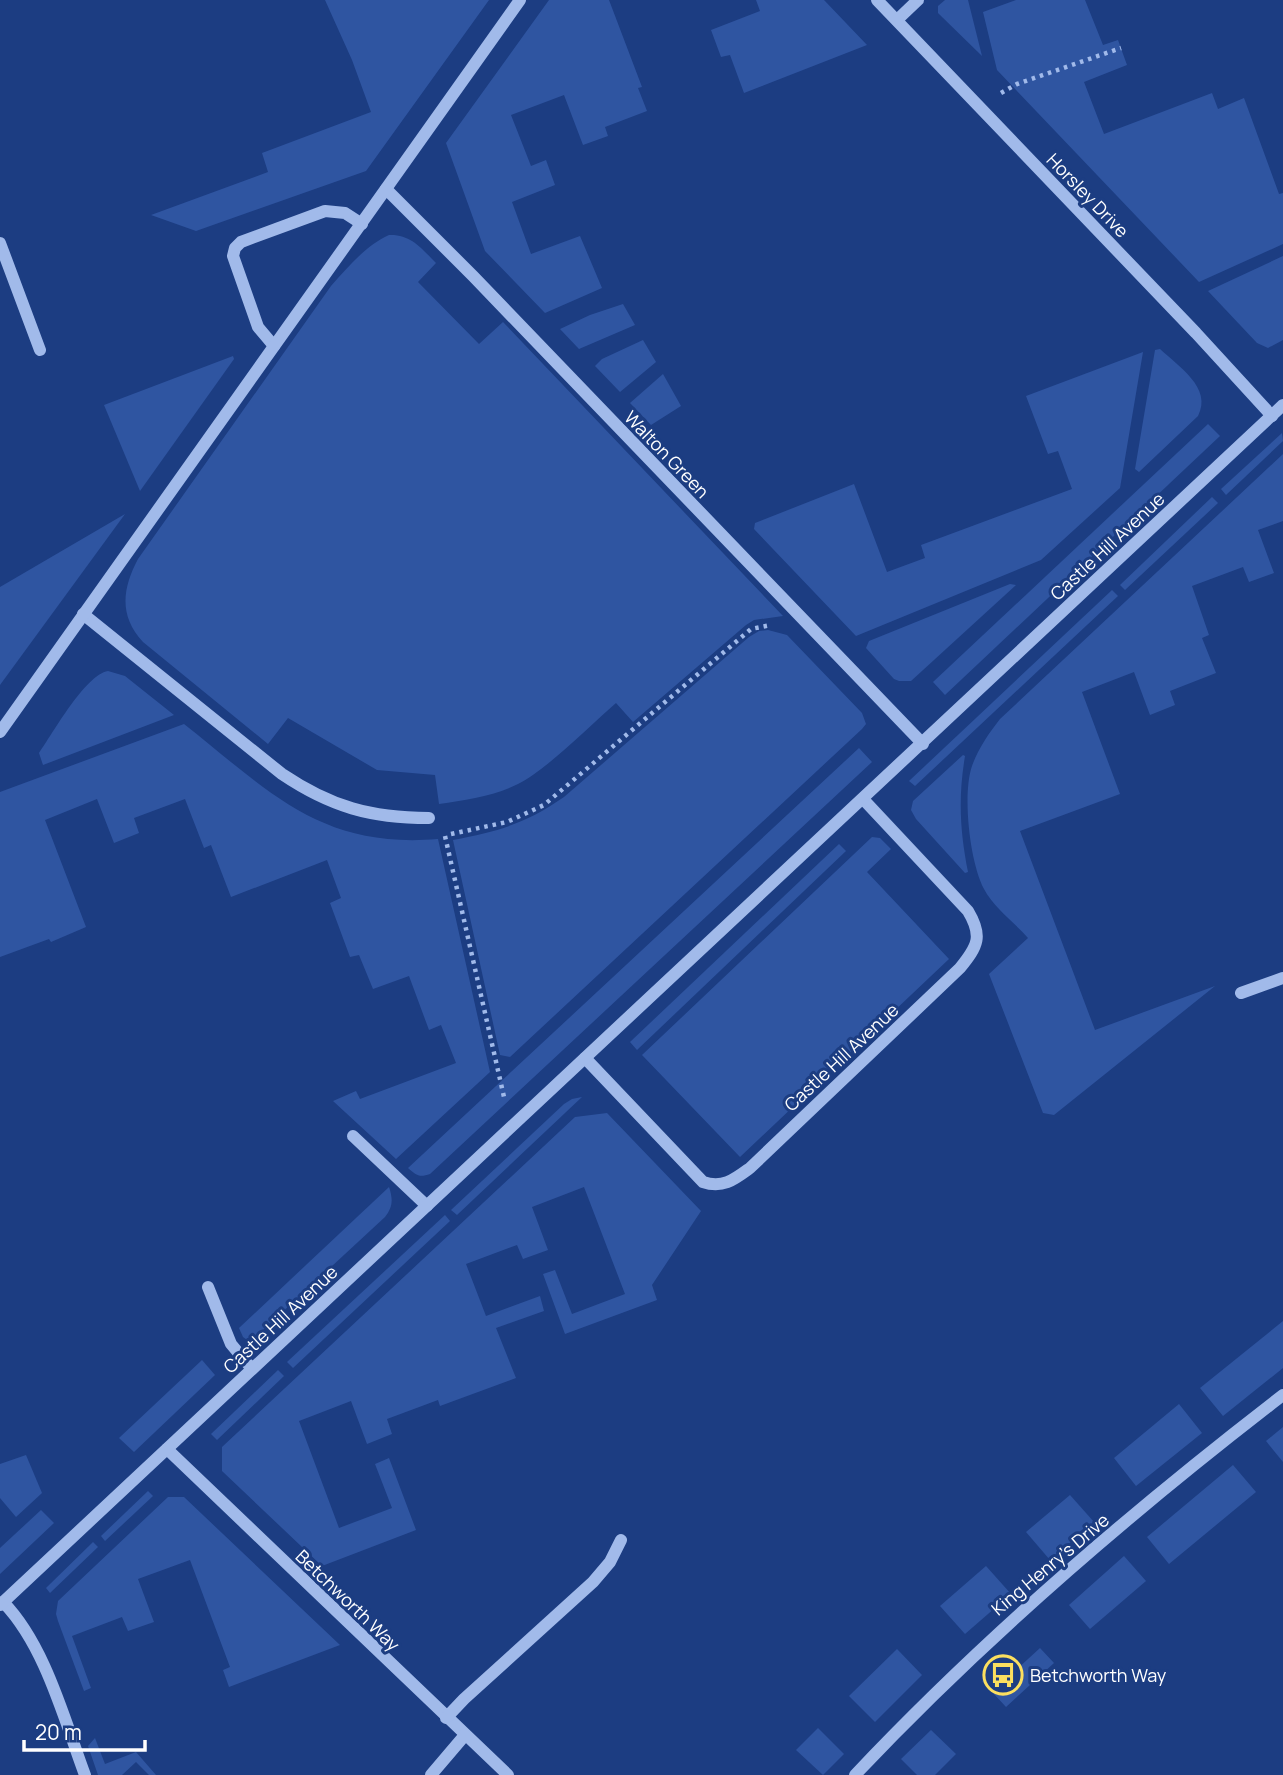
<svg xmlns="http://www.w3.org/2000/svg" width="1283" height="1775" font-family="Manrope,sans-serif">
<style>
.green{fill:#2f55a1}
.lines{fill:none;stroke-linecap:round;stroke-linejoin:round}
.path{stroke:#a1baea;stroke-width:4.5;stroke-dasharray:3.5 5;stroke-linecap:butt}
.minor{stroke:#a1baea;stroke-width:12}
.labels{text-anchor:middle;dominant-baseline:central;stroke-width:6;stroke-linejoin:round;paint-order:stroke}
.street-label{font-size:18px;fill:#fff;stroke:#1c3d82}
.poi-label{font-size:18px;fill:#fff;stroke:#1c3d82;text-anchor:start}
</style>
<rect width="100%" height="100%" fill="#1c3d82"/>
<g class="green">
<path d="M325,0H489L366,171L196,231L151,215L268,172L262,153L371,112L352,60Z"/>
<path d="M549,0H609L642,87L638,88L647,111L605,127L608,136L583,145L564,95L511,115L531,166L546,160L555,185L512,202L531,254L580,236L602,288L545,313L485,251L446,143Z"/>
<path d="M756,0H824L867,45L744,93L730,55L721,57L711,30L760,11Z"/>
<path d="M945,0H968L982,56L938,13V6Z"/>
<path d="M1016,0H1085L1103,45L1118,40L1127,65L1084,82L1104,134L1212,93L1218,109L1244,98L1279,194L1283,193V244L1199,282L997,70L983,12Z"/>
<path d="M389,235C411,234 422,249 436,263L418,282L479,344L503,322L783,616L754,620L746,625L633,722L616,703C588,727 549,768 518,784C494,796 466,800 439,804L435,775L377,770L288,718L268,744L143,642C119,616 122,589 138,559L331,286C348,267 365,246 389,235Z"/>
<path d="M1283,256V340L1268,348L1257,343L1208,291Z"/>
<path d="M623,304L635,325L579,349L560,329L590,315Z"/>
<path d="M643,340L656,362L620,392L595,366L602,359Z"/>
<path d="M1160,349C1178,366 1213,388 1198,416L1139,472L1135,469L1155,350Z"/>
<path d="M1143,352L1120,488L1041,560L856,636L754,529L755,523L854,484L887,572L925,558L921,545L1072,489L1058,451L1048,454L1026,396Z"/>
<path d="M233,356L234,359L140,491L104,405Z"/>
<path d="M663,374L681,406L651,425L630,403Z"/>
<path d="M1208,424L1220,436L945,695L933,682Z"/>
<path d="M1282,433L1283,441L1226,495L1221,489Z"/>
<path d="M1283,454V521L1258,530L1274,573L1249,582L1243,567L1192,586L1209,635L1202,638L1216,673L1170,691L1175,705L1150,715L1134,672L1082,692L1120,794L1020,831L1095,1030L1215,986L1054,1115L1043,1113L989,974L1028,938C1014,922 994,908 984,889C970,863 962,795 972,766C978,749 989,733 1000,719Z"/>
<path d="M1212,497L1218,503L1125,590L1120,585Z"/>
<path d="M125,514L0,685V587Z"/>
<path d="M1010,584L1016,585L911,681H899L894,679L866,648L869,641Z"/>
<path d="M1112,590L1118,596L915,786L909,781Z"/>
<path d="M768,630L787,635L862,713L866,724L862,729L510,1057L500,1055L453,840C499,831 525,824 564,797L749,637L759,631Z"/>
<path d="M108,671L125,676L174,715L43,765L39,753C53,733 85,675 108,671Z"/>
<path d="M184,724C269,791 320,849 438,839L490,1072L396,1159L333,1101L356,1091L360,1099L456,1063L441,1025L429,1030L409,976L373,989L359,955L350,957L330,903L341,898L327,860L231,897L211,845L204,848L185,799L134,818L139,833L114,843L97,799L45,820L86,927L51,942L49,939L0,957V792Z"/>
<path d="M859,748L872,762L430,1174C419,1178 416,1175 408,1168Z"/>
<path d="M963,755L965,756C958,798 960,831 968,872L965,873L916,819L911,810L913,801Z"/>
<path d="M872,837L880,838L891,849L867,872L949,959L740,1157L642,1055Z"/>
<path d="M839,844L846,851L637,1050L630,1042Z"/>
<path d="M582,1097L457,1215L451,1210L564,1104L572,1099Z"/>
<path d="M607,1113L701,1211L652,1285L657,1300L565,1334L543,1274L555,1270L572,1314L625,1294L584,1187L532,1207L548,1250L523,1259L517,1245L466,1264L486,1316L540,1296L544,1311L496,1328L516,1378L440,1406L438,1400L387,1419L392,1434L367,1444L351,1401L299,1421L339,1528L392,1508L375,1464L389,1458L416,1530L322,1566L222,1471V1447L575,1117Z"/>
<path d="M389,1187C393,1199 393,1207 385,1217L250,1342L243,1337L239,1328Z"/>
<path d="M445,1215L450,1221L293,1368L287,1362Z"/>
<path d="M1283,1321V1368L1223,1416L1200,1388Z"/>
<path d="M202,1360L215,1375L134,1452L119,1438Z"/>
<path d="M278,1370L284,1376L217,1440L211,1434Z"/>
<path d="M1179,1404L1202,1433L1136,1486L1114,1458Z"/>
<path d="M1283,1427V1462L1266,1441Z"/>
<path d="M26,1455L42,1493L16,1517L0,1498V1464Z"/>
<path d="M1233,1465L1256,1492L1169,1564L1147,1537Z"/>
<path d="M148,1491L153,1496L105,1541L101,1536Z"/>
<path d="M1070,1495L1094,1522L1050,1560L1026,1532Z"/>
<path d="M168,1497H184L340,1645L229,1687L223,1670L230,1667L190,1560L138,1579L154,1622L128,1631L122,1617L72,1636L91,1688L84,1691L58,1621L56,1614L58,1601Z"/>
<path d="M41,1510L54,1523L0,1574V1548Z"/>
<path d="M93,1542L98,1547L50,1593L46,1588Z"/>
<path d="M1124,1556L1146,1581L1090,1629L1069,1605Z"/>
<path d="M986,1566L1011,1594L965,1634L940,1606Z"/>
<path d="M1040,1648L1054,1663L1006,1707L982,1681L991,1673L1002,1683Z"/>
<path d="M897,1649L922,1675L875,1722L849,1696Z"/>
<path d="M818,1728L844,1754L823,1775L796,1750Z"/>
<path d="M931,1730L956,1754L935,1775H917L901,1759Z"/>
<path d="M95,1738L105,1764L136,1752L156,1775H149L136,1762L122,1775H98L88,1746Z"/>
</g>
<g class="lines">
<g class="path">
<path d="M1001,93L1017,84L1121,48"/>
<path d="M451,834L507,822L544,805L751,629L771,625"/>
<path d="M445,836L504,1097"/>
</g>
<g class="minor">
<path d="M877,0L1196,333L1272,416"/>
<path d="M897,20L918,0"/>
<path d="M386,189L473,276L923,744"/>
<path d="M0,243L40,350"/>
<path d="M274,346L258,327L233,256L235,248L241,242L325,211L345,213L362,224"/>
<path d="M83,614L282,774C331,807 371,818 429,818"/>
<path d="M0,732L520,0"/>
<path d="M1241,993L1283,978"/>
<path d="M585,1058L703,1182C723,1189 735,1179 750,1168L960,968C978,946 983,936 968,911L863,799"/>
<path d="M353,1136L427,1206"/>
<path d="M208,1287L231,1344L252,1369"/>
<path d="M167,1449L508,1775"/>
<path d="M3,1602C45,1645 64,1719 85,1775"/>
<path d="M0,1605L1283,405"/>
<path d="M446,1718L464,1699L593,1582L610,1562L621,1540"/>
<path d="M431,1775L465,1735"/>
<path d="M855,1775C986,1636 1131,1512 1283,1395"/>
</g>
</g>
<defs>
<g id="bus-ring" transform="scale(2.0125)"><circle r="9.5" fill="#1c3d82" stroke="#fbdf5f" stroke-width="1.5"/><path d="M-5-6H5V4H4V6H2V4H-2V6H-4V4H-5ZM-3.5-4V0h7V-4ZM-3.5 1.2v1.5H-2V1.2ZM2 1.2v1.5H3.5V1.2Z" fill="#fbdf5f"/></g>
</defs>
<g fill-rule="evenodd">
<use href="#bus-ring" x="1003" y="1675"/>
</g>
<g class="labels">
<g class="street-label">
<text transform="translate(1088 195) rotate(46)">Horsley Drive</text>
<text transform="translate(667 454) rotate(46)">Walton Green</text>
<text transform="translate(1107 546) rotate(-43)">Castle Hill Avenue</text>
<text transform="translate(841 1057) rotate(-43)">Castle Hill Avenue</text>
<text transform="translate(280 1319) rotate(-43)">Castle Hill Avenue</text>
<text transform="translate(1050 1564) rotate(-40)">King Henry's Drive</text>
<text transform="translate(348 1600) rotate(44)">Betchworth Way</text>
</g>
<g class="poi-label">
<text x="1030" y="1675">Betchworth Way</text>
</g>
</g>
<path d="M24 1740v10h121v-10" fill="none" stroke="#ffffff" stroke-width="3.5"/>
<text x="35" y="1740" font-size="21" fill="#ffffff" stroke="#1c3d82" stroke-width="5" paint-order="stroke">20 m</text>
</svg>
